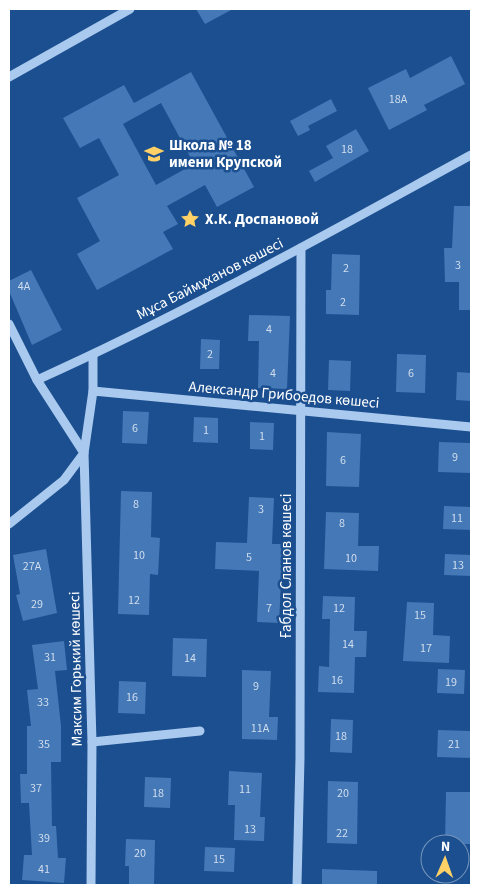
<svg xmlns="http://www.w3.org/2000/svg" width="480" height="894" font-family="'Source Sans 3',sans-serif">
<style>
.building{fill:#4478b7;fill-rule:evenodd}
.lines{fill:none;stroke-linecap:round;stroke-linejoin:round}
.minor{stroke:#a9c9ee;stroke-width:9}
.labels{text-anchor:middle;dominant-baseline:central;stroke-width:5;stroke-linejoin:round;paint-order:stroke}
.number-label{font-size:12px;fill:#d0dded}
.poi-label{font-size:15px;font-weight:bold;fill:#fff;stroke:#1b4f8f;text-anchor:start}
.street-label{font-size:15px;fill:#fff;stroke:#1b4f8f}
</style>
<rect width="100%" height="100%" fill="#1b4f8f"/>
<g class="building">
<path d="M196,9H233L205,24Z"/>
<path d="M451,56L465,84L424,105L427,110L389,130L368,88L406,69L410,78Z"/>
<path d="M191,72L254,187L217,207L205,185L167,206L178,224L163,232L173,249L97,290L77,254L100,241L77,198L119,175L99,138L80,148L63,118L124,85L134,103ZM161,103L194,164L156,185L123,124Z"/>
<path d="M331,99L337,111L308,126L310,130L298,136L290,121Z"/>
<path d="M356,129L369,151L315,182L309,171L333,158L326,146Z"/>
<path d="M454,206H471V310H459V282H445L444,248H452Z"/>
<path d="M332,254L360,255L359,315L326,314V290H331Z"/>
<path d="M31,270L62,330L32,345L9,291V281Z"/>
<path d="M249,315L290,316L287,389L258,388L259,341H248Z"/>
<path d="M201,339L220,340L219,369H200Z"/>
<path d="M397,354L426,355L425,393L396,392Z"/>
<path d="M329,360L351,361L350,391L328,390Z"/>
<path d="M457,372L471,373V401L456,400Z"/>
<path d="M123,411L149,412L147,444L122,443Z"/>
<path d="M194,417L218,418V443L193,442Z"/>
<path d="M250,422L274,423L273,450L250,449Z"/>
<path d="M327,432L361,434L359,487L326,486Z"/>
<path d="M439,442L471,443V473L438,472Z"/>
<path d="M121,491L152,492L151,537L160,538L158,575L150,574L149,615L118,614Z"/>
<path d="M249,497L274,498L272,544H283L279,623L257,622L259,571L215,569L216,542L247,543Z"/>
<path d="M444,506L471,507V530L443,529Z"/>
<path d="M326,512L359,513L358,546H379L378,571L324,569Z"/>
<path d="M46,549L57,613L23,621L16,595L20,594L13,555Z"/>
<path d="M445,554L471,555V576L444,575Z"/>
<path d="M323,596L355,597L354,631H367L366,657H355L354,693L318,692L319,666L329,667L330,619H322Z"/>
<path d="M407,602L434,603L433,635L450,636L449,663L403,661Z"/>
<path d="M173,638L207,639L206,677L172,676Z"/>
<path d="M64,641L67,670L55,671L61,726V762H51L52,826H56L58,858H66L64,883L22,880L24,855H32L29,803H21L20,774H27V726H31L27,690L38,689L32,645Z"/>
<path d="M438,669L465,670L464,694L437,693Z"/>
<path d="M242,670L271,671L269,717H278L277,740L242,739Z"/>
<path d="M119,681L146,682L145,714L118,713Z"/>
<path d="M331,719L353,720L352,753L330,752Z"/>
<path d="M438,730L471,731V758L437,757Z"/>
<path d="M229,771L262,773L260,817H265L264,841L234,840L235,805H228Z"/>
<path d="M145,777L171,778L170,808L144,807Z"/>
<path d="M328,781L358,782L357,844L327,843Z"/>
<path d="M446,792H471V844H445Z"/>
<path d="M126,839L155,840L154,885H129V866H125Z"/>
<path d="M205,847L235,848L234,872L204,871Z"/>
<path d="M322,869L377,871V885H322Z"/>
</g>
<g class="lines">
<g class="minor">
<path d="M9,77L130,9"/>
<path d="M9,324L37,380L84,453L64,480L9,524"/>
<path d="M37,380C186,313 328,233 471,155"/>
<path d="M93,391L471,427"/>
<path d="M92,742L200,731"/>
<path d="M91,885L92,742L84,453L93,391V355"/>
<path d="M297,885L300,758L301,248"/>
</g>
</g>
<defs>
<g id="school-bare" transform="scale(1.5)"><path d="M0-5L7-2L0 1L-7-2ZM-4 1L0 2.5L4 1V4Q0 6-4 4Z" fill="#ffd166" stroke="#1b4f8f" stroke-width="2.5" paint-order="stroke"/></g>
<g id="sight-bare" transform="scale(1.5)"><path d="M0-6L1.8-2.2L6-1.7L2.9 1.2L3.7 5.4L0 3.3L-3.7 5.4L-2.9 1.2L-6-1.7L-1.8-2.2Z" fill="#ffd166" stroke="#1b4f8f" stroke-width="2.5" paint-order="stroke"/></g>
</defs>
<g fill-rule="evenodd">
<use href="#school-bare" x="154" y="154"/>
<use href="#sight-bare" x="190" y="219"/>
</g>
<g class="labels">
<g class="number-label">
<text x="398" y="99">18А</text>
<text x="347" y="149">18</text>
<text x="458" y="265">3</text>
<text x="346" y="268">2</text>
<text x="24" y="286">4А</text>
<text x="343" y="302">2</text>
<text x="269" y="329">4</text>
<text x="210" y="354">2</text>
<text x="273" y="373">4</text>
<text x="411" y="373">6</text>
<text x="135" y="428">6</text>
<text x="206" y="430">1</text>
<text x="262" y="436">1</text>
<text x="455" y="457">9</text>
<text x="343" y="460">6</text>
<text x="136" y="504">8</text>
<text x="261" y="509">3</text>
<text x="457" y="518">11</text>
<text x="342" y="523">8</text>
<text x="139" y="555">10</text>
<text x="249" y="557">5</text>
<text x="351" y="558">10</text>
<text x="458" y="565">13</text>
<text x="32" y="566">27А</text>
<text x="134" y="600">12</text>
<text x="37" y="604">29</text>
<text x="269" y="608">7</text>
<text x="339" y="608">12</text>
<text x="420" y="615">15</text>
<text x="348" y="644">14</text>
<text x="426" y="648">17</text>
<text x="50" y="657">31</text>
<text x="190" y="658">14</text>
<text x="337" y="680">16</text>
<text x="451" y="682">19</text>
<text x="256" y="686">9</text>
<text x="132" y="697">16</text>
<text x="43" y="702">33</text>
<text x="260" y="728">11А</text>
<text x="341" y="736">18</text>
<text x="44" y="744">35</text>
<text x="454" y="744">21</text>
<text x="36" y="788">37</text>
<text x="245" y="789">11</text>
<text x="158" y="793">18</text>
<text x="343" y="793">20</text>
<text x="250" y="829">13</text>
<text x="342" y="833">22</text>
<text x="44" y="838">39</text>
<text x="140" y="853">20</text>
<text x="219" y="859">15</text>
<text x="44" y="869">41</text>
</g>
<g class="poi-label">
<text x="169" y="145">Школа № 18<tspan x="169" dy="17">имени Крупской</tspan></text>
<text x="205" y="219">Х.К. Доспановой</text>
</g>
<g class="street-label">
<text transform="translate(210 279) rotate(-27)">Мұса Баймұханов көшесі</text>
<text transform="translate(284 395) rotate(5)">Александр Грибоедов көшесі</text>
<text transform="translate(286 566) rotate(-90)">Ғабдол Сланов көшесі</text>
<text transform="translate(76 669) rotate(-91)">Максим Горький көшесі</text>
</g>
</g>
<rect width="480" height="894" fill="none" stroke="#ffffff" stroke-width="20"/>
<g transform="translate(445 859) rotate(2)"><circle r="24" fill="#1b4f8f" stroke="#7695bc"/>
<path d="M0-4L9 19L0 12L-9 19Z" fill="#ffd166"/>
<text y="-8" font-size="14" font-weight="bold" text-anchor="middle" fill="#ffffff">N</text>
</g>
</svg>
